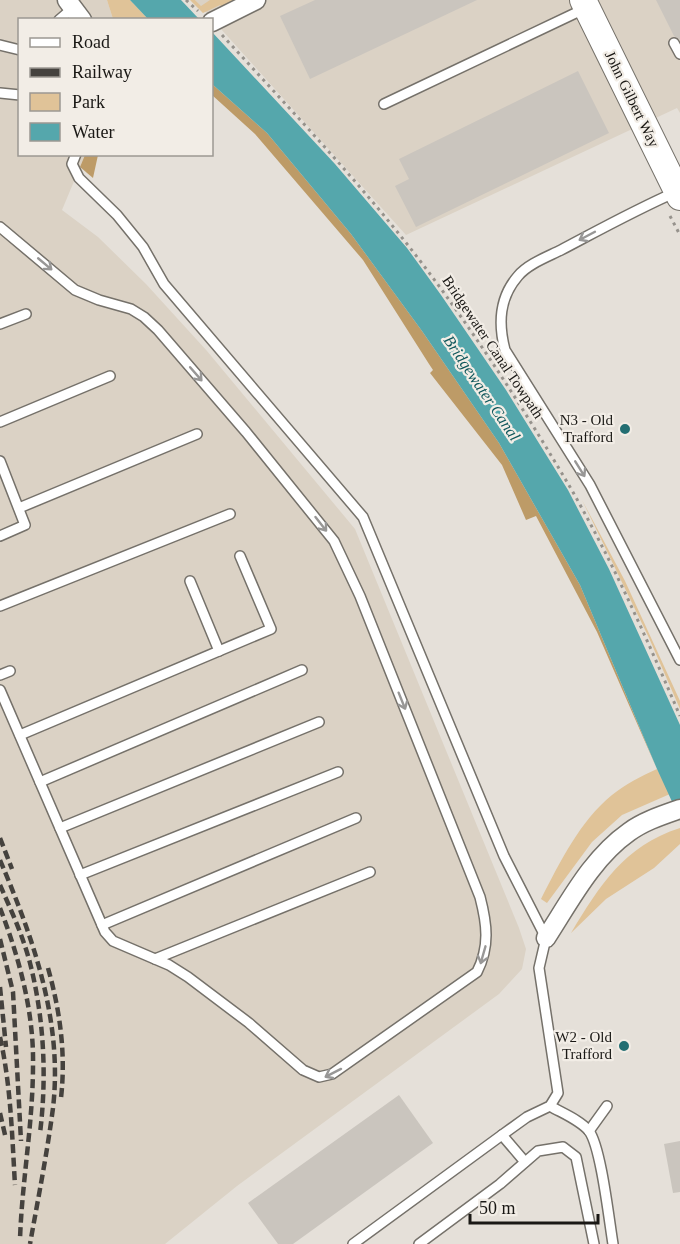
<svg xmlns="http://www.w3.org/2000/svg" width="680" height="1244" font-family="'Times New Roman',serif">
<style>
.built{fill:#dbd2c5}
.green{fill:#e0c398}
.forest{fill:#bd9b67}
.water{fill:#55a7ac}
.building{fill:#cac5be}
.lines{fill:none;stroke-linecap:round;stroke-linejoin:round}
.lane-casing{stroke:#75716a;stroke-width:12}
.street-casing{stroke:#75716a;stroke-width:21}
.secondary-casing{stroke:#75716a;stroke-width:28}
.path{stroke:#96928c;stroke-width:3;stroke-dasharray:3 4.5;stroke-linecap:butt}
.lane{stroke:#fff;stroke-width:9}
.street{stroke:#fff;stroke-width:18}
.secondary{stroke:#fff;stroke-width:26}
.rail{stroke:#45423e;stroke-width:4.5;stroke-dasharray:9 4.5;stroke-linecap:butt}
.oneway{stroke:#989796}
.poi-dot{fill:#236e72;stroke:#f2ede6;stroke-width:2}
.labels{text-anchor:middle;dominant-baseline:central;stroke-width:4.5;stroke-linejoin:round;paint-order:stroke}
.street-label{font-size:15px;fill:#1a1815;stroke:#f2ede6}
.poi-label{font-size:15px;fill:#1a1815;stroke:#f2ede6;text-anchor:end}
.water-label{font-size:16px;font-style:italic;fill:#0d565a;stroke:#f2ede6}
</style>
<rect width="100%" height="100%" fill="#e5e0d9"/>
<g class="built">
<path d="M0,0H107L113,19L20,20V154L85,155L62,210L98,237L146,284L207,351L355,529L519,928L526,949L522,969L499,994L237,1186L165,1244H0Z"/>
<path d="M195,0H680V113L677,108L406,235Z"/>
</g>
<g class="green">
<path d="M107,0H130L148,19H113Z"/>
<path d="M190,0H195L201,6L210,0H238L222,8L220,5L203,13Z"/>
<path d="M582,500L625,581L680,701V709L649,638Z"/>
<path d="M657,769L670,794L622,815L592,842L547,903L541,899C560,862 580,821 612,795C626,784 641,776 657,769Z"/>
<path d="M680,828V844L654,868L606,899L571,933C600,885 624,846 680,828Z"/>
</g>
<g class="forest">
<path d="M212,84L267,133L351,234L422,331L499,443L580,585L657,769L597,632L536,516L526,520L502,465L430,373L433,370L429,364L363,260L255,134L212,95Z"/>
<path d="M85,155H98L93,178L80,167Z"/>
</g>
<g class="water">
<path d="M130,0H181L199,19H148Z"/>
<path d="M212,32L335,164L407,248L441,295L506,390L568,490L609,569L680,725V819L657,769L580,585L499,443L422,331L351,234L267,133L212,84Z"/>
</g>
<g class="building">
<path d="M315,0H477L310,79L280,16Z"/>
<path d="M656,0H680V40L674,36Z"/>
<path d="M578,71L609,133L416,227L395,186L409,179L399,159Z"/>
<path d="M399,1095L433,1143L293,1244H278L248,1203Z"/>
<path d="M680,1141V1192L673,1193L664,1144Z"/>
</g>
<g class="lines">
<g class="lane-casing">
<g id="lane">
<path d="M59,20L73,8"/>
<path d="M674,43L680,54"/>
<path d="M0,45L20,50"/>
<path d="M0,93L20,95"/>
<path d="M384,104L584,9"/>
<path d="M76,154L72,164L79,178L117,215L143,247L164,284L363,517L504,856L546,938L539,968L558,1093L550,1106L527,1117L502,1135L353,1244"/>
<path d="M676,192C637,209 599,230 561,250C547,257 528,264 518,276C499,298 498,323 505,350L590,485L680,660"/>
<path d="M0,227L75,290L99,300L131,309L144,317L158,330L246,432L334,541L360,596L480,897C487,924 490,946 477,972L332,1074L319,1077L303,1070L249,1023L188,977L169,965L113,941L105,932L0,690"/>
<path d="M0,324L26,314"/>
<path d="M0,422L110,376"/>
<path d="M0,461L25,525L0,536"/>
<path d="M19,508L197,434"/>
<path d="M190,581L219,651"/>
<path d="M0,606L230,514"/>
<path d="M0,675L10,671"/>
<path d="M20,735L271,629L240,556"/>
<path d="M40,782L302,670"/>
<path d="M60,828L319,722"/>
<path d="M80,875L338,772"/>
<path d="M102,925L356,818"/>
<path d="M155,959L370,872"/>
<path d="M550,1106C562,1113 580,1120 589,1131C601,1147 609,1220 613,1244"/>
<path d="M589,1131L607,1106"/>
<path d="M502,1135L525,1162"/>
<path d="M419,1244L500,1184L538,1151L563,1147L576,1157L594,1244"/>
</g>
</g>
<g class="street-casing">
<g id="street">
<path d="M67,0L82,20"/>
<path d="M212,22L256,0"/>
<path d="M546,938C570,901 592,858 629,832C644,821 663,815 680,809"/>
</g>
</g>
<g class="secondary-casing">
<path id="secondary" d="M583,0L680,197"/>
</g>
<g class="path">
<path d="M186,0L198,11"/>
<path d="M222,35C299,119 378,201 444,293C489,355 531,421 570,487C612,560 647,639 680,716"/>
<path d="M670,216L680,235"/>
</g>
<use href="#lane" class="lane"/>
<use href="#street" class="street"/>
<use href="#secondary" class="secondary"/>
<g class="rail">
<path d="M0,838L12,869"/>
<path d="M0,860C33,938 63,1021 53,1108C47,1154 38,1199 30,1244"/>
<path d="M0,885C11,910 23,936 30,963C44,1018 47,1077 40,1133"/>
<path d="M0,908C19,957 34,1012 33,1065C33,1123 22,1181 20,1239"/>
<path d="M0,939L13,992L21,1141"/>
<path d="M48,968C60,1011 66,1053 61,1098"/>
<path d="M0,987L6,1047"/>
<path d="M0,1037C11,1086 12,1136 15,1185"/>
<path d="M0,1113L6,1139"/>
</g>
</g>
<defs><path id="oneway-shaft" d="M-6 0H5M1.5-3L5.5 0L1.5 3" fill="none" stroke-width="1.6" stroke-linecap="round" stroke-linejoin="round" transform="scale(1.5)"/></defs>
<g class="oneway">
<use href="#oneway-shaft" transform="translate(587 236) rotate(152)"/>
<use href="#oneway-shaft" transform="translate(45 264) rotate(40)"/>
<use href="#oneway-shaft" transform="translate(196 374) rotate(49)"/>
<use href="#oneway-shaft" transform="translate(580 469) rotate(58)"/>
<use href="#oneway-shaft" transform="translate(321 524) rotate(52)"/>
<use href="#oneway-shaft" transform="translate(402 701) rotate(68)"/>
<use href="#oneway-shaft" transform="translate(483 955) rotate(106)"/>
<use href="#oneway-shaft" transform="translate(333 1073) rotate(153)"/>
</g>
<g class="poi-dot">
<circle cx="625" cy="429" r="6"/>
<circle cx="624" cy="1046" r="6"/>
</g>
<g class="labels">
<g class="street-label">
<text transform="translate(632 99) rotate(64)">John Gilbert Way</text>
<text transform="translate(493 347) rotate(56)">Bridgewater Canal Towpath</text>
</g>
<g class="poi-label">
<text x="613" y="420">N3 - Old<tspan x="613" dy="17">Trafford</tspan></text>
<text x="612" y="1037">W2 - Old<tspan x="612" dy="17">Trafford</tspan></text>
</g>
<g class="water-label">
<text transform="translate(482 388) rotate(56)">Bridgewater Canal</text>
</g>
</g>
<rect x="18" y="18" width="195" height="138" fill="#f2ede6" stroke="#9c9892" stroke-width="1.5"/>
<rect x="30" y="38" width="30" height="9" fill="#ffffff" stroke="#9c9892" stroke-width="1.5"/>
<text x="72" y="48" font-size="18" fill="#1a1815">Road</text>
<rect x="30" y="68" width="30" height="9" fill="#45423e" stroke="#9c9892" stroke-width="1.5"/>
<text x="72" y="78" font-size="18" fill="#1a1815">Railway</text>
<rect x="30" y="93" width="30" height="18" fill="#e0c398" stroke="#9c9892" stroke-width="1.5"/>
<text x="72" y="108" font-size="18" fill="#1a1815">Park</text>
<rect x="30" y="123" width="30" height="18" fill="#55a7ac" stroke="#9c9892" stroke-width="1.5"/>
<text x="72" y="138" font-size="18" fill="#1a1815">Water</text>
<path d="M470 1214v9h128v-9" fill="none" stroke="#1a1815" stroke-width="3"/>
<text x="479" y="1214" font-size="18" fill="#1a1815" stroke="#f2ede6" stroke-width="4.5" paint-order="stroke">50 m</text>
</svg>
